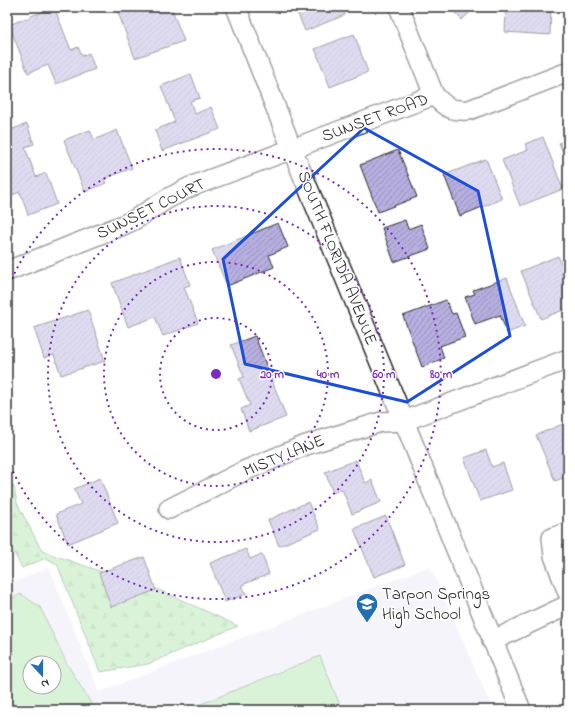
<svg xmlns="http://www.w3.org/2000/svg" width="575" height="717" font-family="'Indie Flower',sans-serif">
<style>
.built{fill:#e9e7f6;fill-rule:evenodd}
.forest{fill:url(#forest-firs);stroke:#6c886a}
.garden{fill:#ace5aa;stroke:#6c886a;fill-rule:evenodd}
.building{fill:url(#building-hatch);stroke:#2b2b2b}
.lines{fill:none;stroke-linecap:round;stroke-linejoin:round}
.minor-casing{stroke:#2b2b2b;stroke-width:22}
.minor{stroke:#fff;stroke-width:19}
.marked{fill:none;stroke:#1d4ed8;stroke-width:3;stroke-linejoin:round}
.ring{fill:none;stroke:#7b2cbf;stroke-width:2;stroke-dasharray:2 4}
.labels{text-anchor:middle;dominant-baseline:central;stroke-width:3;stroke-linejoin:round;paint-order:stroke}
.street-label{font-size:17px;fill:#2b2b2b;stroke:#fff}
.poi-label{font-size:17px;fill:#2b2b2b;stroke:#fff;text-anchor:start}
.centre{fill:#7b2cbf;stroke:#fff;stroke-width:2}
.ring-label{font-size:12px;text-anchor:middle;font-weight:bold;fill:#7b2cbf;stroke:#fff;stroke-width:3;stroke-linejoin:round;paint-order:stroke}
</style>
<defs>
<pattern id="forest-firs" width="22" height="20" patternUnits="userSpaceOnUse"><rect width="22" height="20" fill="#ace5aa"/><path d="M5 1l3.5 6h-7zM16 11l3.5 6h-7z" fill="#94c592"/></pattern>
<pattern id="building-hatch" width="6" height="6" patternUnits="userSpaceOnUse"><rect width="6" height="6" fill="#b7afe0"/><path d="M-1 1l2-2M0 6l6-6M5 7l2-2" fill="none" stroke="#958fb6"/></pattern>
</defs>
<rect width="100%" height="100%" fill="#fff"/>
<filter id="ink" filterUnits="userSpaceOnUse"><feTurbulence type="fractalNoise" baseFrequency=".025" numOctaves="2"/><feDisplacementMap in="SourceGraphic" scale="8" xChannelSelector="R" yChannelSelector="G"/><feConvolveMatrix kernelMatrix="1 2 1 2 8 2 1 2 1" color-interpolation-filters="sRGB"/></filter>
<g filter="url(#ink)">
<path class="built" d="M430,566L493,710H7V585L49,567L99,692ZM30,663H54V687H30Z"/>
<path class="forest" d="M7,480L14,487L17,503L42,551L111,575L145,584L173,596L238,626L148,664L100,672L57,564L46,558L22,568L14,553L7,551Z"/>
<g class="garden">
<path d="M21,594L40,607L67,664L95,710H7V601ZM30,663H54V687H30Z"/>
<path d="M320,656L342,710H186Z"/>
</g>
<g class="building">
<path d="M54,7L71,50L78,47L82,56L89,53L95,69L56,84L48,65L28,73L9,25Z"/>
<path d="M116,7H171L184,41L135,58Z"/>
<path d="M295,7H342L345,15L305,31Z"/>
<path d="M449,7H475L462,20Z"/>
<path d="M506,7H551L550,35L505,32Z"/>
<path d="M354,34L368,72L330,87L315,49Z"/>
<path d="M191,74L200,98L190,101L195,114L211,107L220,129L162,151L155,130L175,122L161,86Z"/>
<path d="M7,82L13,96L7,98Z"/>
<path d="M27,124L34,144L25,147L36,177L46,173L57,204L28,215L20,192L7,197V131Z"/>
<path d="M90,130L94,140L117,130L132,168L104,179L106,183L85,192L64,140Z"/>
<path d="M543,137L563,189L520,206L502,160L528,150L525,144Z"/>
<path d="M568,140V165L559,143Z"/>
<path d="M398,150L417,197L378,212L360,165Z"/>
<path d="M486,159L502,199L460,216L444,175Z"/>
<path d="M405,220L408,229L421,224L430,249L394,262L382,228Z"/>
<path d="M278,223L288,247L269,255L274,267L227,286L212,250Z"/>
<path d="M558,256L568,279V308L541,319L521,271Z"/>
<path d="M180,257L190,285L184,287L198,323L163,336L155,317L128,327L112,283Z"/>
<path d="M507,278L525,326L507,333L500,315L475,324L465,297L475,294L473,290Z"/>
<path d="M446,300L452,314L456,313L465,337L440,346L444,358L422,367L403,316Z"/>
<path d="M88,310L105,361L61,375L54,355L44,358L34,328Z"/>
<path d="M255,336L286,417L249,431L241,409L250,405L239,379L244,377L231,345Z"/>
<path d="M568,422V476L555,481L536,435Z"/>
<path d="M486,450L492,467L503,463L512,490L480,501L464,458Z"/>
<path d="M356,460L365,483L372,480L381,502L352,514L342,489L333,493L325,472Z"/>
<path d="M100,478L118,523L68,544L56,514L81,504L74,489Z"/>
<path d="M308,502L320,529L279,546L268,520Z"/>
<path d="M386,516L405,565L374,577L354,529Z"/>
<path d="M246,549L250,559L262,554L269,574L242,585L246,594L225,602L210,563Z"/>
<path d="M144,557L156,590L111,607L99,573Z"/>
</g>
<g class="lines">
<g class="minor-casing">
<g id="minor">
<path d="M236,7L292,149L404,421L521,710"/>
<path d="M399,7L434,95"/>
<path d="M10,270L123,225L134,220L167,199L190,187L292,149L434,95C446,108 451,111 469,110L568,72"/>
<path d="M169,509L244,471L306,445L381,422L404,421L568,359"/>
<path d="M568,532L552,538L554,556L568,593"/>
<path d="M492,641L568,605"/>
</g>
</g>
<use href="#minor" class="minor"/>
</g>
</g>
<path d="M0 0H575V717H0ZM364,128L478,191L510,336L407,402L245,364L223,259Z" fill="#fff" fill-opacity=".55" fill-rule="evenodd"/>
<path class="marked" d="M364,128L478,191L510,336L407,402L245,364L223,259Z"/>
<g class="ring">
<circle cx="216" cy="374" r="56"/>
<circle cx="216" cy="374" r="112"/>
<circle cx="216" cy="374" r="168"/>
<path d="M7 290A225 225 0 1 1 7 458"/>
</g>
<defs>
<g id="school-pin" transform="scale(1.15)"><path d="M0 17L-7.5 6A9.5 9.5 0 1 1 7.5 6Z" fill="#1f6fb2" stroke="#fff"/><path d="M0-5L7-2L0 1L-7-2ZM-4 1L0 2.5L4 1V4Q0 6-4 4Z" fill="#fff"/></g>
</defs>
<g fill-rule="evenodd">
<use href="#school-pin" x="367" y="604"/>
</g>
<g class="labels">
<g class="street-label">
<text transform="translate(375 118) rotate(-20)">SUNSET ROAD</text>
<text transform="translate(151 209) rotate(-26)">SUNSET COURT</text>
<text transform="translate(337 258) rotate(68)">SOUTH FLORIDA AVENUE</text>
<text transform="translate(284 456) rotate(-22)">MISTY LANE</text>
</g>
<g class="poi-label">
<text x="382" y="594">Tarpon Springs<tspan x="382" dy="20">High School</tspan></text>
</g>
</g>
<circle cx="216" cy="374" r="6" class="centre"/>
<g class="ring-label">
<text x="272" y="378">20 m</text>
<text x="328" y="378">40 m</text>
<text x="384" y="378">60 m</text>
<text x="441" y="378">80 m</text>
</g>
<rect width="575" height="717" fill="none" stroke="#fff" stroke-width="24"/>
<rect x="12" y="12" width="551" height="693" fill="none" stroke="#2b2b2b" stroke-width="1.5" filter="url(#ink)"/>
<g transform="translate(42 675) rotate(159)"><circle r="19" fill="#ffffff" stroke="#aaaaaa"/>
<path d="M0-3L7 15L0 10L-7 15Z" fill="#1f6fb2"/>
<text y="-6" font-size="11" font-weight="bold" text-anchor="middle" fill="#2b2b2b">N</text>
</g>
</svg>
